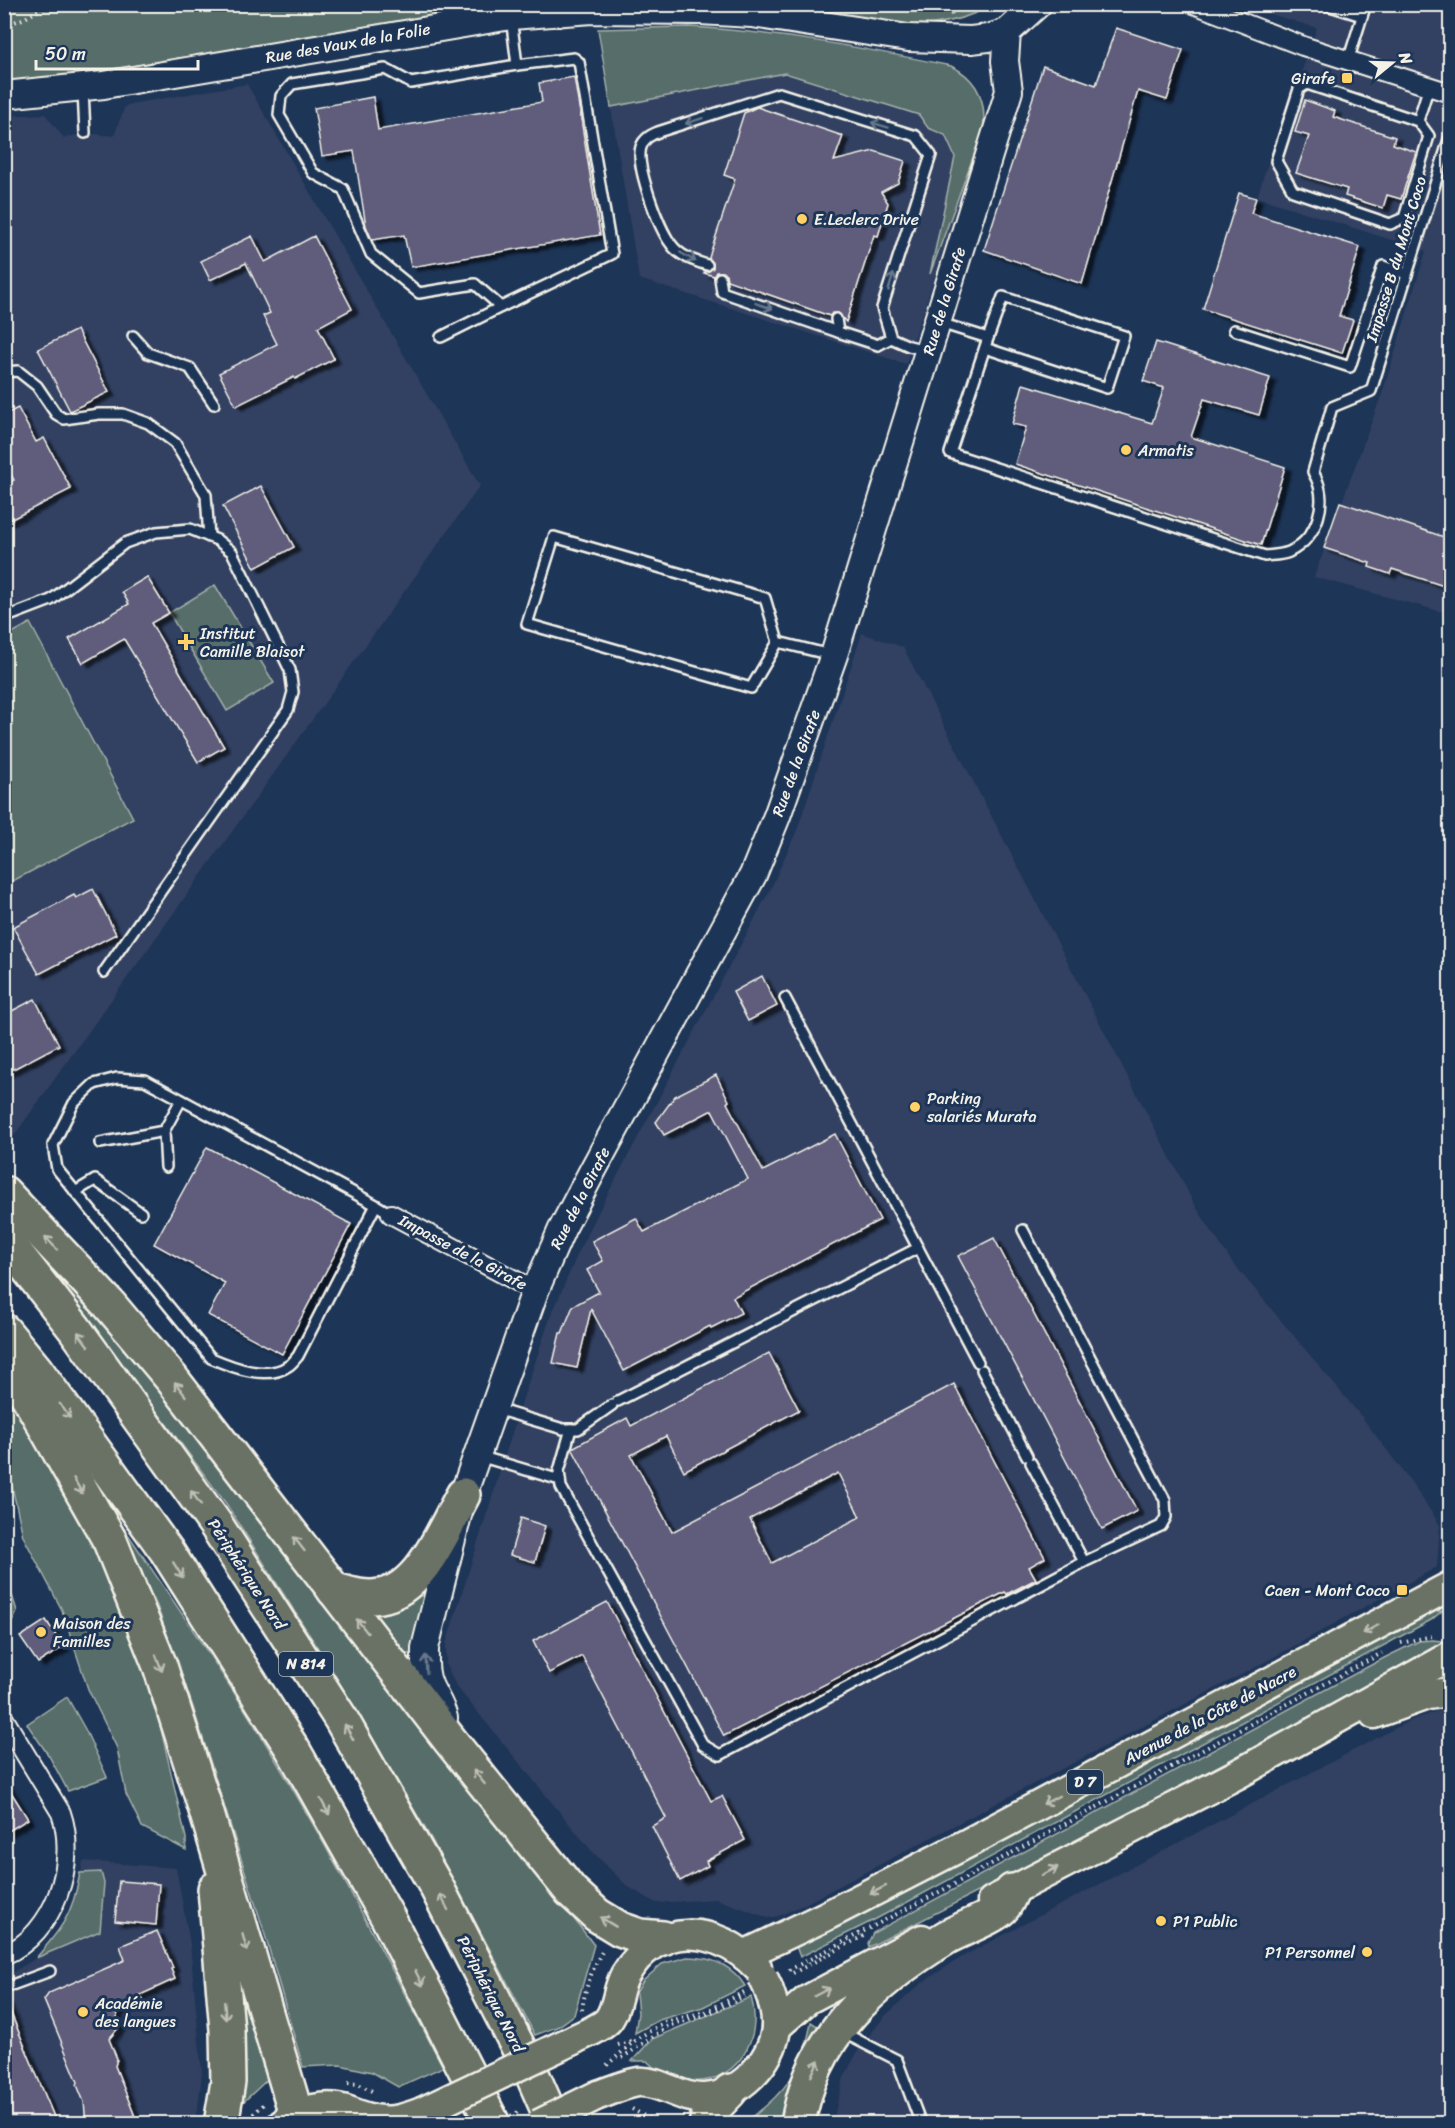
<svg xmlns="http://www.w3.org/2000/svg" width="1455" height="2128" font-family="Sriracha,sans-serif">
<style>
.built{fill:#314162}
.green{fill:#566d6a;stroke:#a5afa9;stroke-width:1.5}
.building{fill:#5f5c7b;stroke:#f4f1e8;stroke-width:1.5;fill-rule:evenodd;filter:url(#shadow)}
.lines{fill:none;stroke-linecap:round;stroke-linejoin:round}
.lane-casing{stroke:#f4f1e8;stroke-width:14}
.street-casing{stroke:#f4f1e8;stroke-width:22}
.secondary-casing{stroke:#f4f1e8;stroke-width:30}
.primary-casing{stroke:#f4f1e8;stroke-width:33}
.highway-casing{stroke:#f4f1e8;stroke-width:38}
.path{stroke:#f4f1e8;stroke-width:4;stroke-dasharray:1.5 4.5;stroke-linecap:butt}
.lane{stroke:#1d3557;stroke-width:9}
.street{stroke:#1d3557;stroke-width:18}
.secondary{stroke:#1d3557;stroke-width:26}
.primary{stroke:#6a7266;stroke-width:28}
.highway{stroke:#6a7266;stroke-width:33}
.primary-bridge-casing{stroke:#f4f1e8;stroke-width:33;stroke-linecap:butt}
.path-bridge{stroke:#f4f1e8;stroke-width:4;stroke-dasharray:1.5 4.5;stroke-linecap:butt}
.primary-bridge{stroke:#6a7266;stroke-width:28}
.oneway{stroke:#68778a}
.oneway2{stroke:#bdbeb4}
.poi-dot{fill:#ffd166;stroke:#1d3557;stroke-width:2}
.labels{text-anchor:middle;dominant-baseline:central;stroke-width:6;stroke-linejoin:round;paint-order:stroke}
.shield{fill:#1d3557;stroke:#b4b9bc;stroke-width:1.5}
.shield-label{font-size:15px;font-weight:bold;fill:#f4f1e8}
.street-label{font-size:16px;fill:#f4f1e8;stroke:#1d3557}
.poi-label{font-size:16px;fill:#f4f1e8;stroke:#1d3557;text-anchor:start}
</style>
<defs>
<filter id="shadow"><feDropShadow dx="6" dy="4" stdDeviation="1.5" flood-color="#0009"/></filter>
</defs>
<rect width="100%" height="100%" fill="#1d3557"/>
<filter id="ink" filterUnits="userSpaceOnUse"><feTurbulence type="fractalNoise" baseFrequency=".0167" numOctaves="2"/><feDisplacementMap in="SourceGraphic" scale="12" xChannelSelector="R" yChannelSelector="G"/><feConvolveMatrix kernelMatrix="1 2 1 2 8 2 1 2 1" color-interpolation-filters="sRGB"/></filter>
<g filter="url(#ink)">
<g class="built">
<path d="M1241,5H1450V614L1314,577L1383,391L1426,251L1257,197L1296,75L1300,76L1317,28Z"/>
<path d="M689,27L763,33L845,44L951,66L962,71L978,88L985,110L983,130L906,364L639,279L598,29Z"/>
<path d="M247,84L480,486L11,1140L5,1133V116L45,114L64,138L85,133L114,136L125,106L136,103Z"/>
<path d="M862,633L903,647L1196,1207L1232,1262L1361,1416L1412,1483L1440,1525L1437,1567L1256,1667L803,1905L779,1916L768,1918L716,1899L656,1903L627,1886L590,1849L456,1686L446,1666V1644L522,1401L550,1318L578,1253L606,1197L770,890L797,830Z"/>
<path d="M1450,1707V2123L832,2124L844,2077L860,2047L885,2016L923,1982L938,1972L967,1954L1409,1721Z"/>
<path d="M83,1861L176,1868L190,1943L202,2074L198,2107L193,2123L5,2124V1977L36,1958L63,1927L77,1896Z"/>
</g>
<g class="green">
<path d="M4,5H524L241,50L22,82L5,83Z"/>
<path d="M774,5H992C967,19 941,25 912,26Z"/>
<path d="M689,27C778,32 864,48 951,66C978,79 987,101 983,130L930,274L955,157L945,135L928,128L919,115L785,73L611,107L598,29Z"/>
<path d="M215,585L274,683L227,711L169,613Z"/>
<path d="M30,623L133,818L5,885V637Z"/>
<path d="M41,1248L208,1444L594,1945L574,2015L559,2026L535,2035L432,1840L333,1672L227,1505L36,1250Z"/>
<path d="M4,1391L80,1516L149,1677L186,1838V1850L142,1827L126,1794L117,1748L88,1689L62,1610L23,1536L8,1468L5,1463Z"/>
<path d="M111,1509C170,1597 232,1684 285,1776C341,1871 392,1970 443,2067L398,2087L372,2072L340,2065L303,2067L263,1928L193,1707L157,1606Z"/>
<path d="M5,1573L17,1611L10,1627L5,1631Z"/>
<path d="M432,1573L417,1637L411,1653L407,1655L399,1651L366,1609Z"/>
<path d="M1431,1611H1442L1431,1620L876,1919L800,1957L796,1946Z"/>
<path d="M1433,1640L1450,1642L996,1885L983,1889L869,1947L868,1943L873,1933L1386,1657L1419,1641Z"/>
<path d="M67,1697L85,1729L107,1777L68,1791L49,1756L27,1724Z"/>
<path d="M101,1872L104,1883L100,1931L36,1958C62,1928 73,1914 80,1873Z"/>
<path d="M687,1957C711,1957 732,1965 745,1986L703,2007L659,2020L635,2033L638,2013L636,1993L643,1981L662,1964Z"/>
<path d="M234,1958L270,2077L240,2105Z"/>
<path d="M751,1997C766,2046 726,2096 674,2077C663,2074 655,2070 647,2061H632L652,2039Z"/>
<path d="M811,2022L822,2029L787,2123L743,2124C783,2095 803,2072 811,2022Z"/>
</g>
<g class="building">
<path d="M1116,28L1183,50L1167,100L1138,91L1082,284L984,250L1043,66L1096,85Z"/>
<path d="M574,77L600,235L411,267L404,235L372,240L366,226L354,151L322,156L314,108L373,97L378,130L542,102L539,83Z"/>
<path d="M1305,100L1335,111L1333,117L1395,137L1393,144L1416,152L1401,199L1387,195L1383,208L1345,196L1347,189L1296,173L1309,136L1295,132Z"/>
<path d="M757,107L843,136L834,161L874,151L905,161L898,183L881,192L888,203L878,236L874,235L846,322L838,313H832L830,316L727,280L726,274L722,272H716L714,276L704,273L713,268V263L709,258L711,251L735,179L724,175L744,113Z"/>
<path d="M1239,193L1256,198L1251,213L1360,247L1339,316L1353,320L1342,353L1203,309Z"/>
<path d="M252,236L265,262L314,236L352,309L318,327L334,359L295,379L294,377L236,406L219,373L277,344L263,316L270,313L246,263L210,280L201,261Z"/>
<path d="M77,330L109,392L70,411L38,349Z"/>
<path d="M1156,342L1270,378L1259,415L1204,399L1191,437L1285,467L1261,545L1015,464L1026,427L1012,424L1023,384L1152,423L1164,388L1143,381Z"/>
<path d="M18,408L36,442L44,438L71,489L4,523V485L14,480L4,462V415Z"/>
<path d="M261,486L294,547L255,568L223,506Z"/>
<path d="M1340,502L1450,539V588L1392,569L1390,574L1369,567L1370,563L1324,548Z"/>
<path d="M147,577L169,613L151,623L224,747L198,762L124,639L83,663L69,639L129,604L122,592Z"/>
<path d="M93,889L116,934L39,974L13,927L74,895L76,898Z"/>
<path d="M762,976L777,1006L748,1021L733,992Z"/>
<path d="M35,999L59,1045L4,1074V1015Z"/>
<path d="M716,1075L729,1101L727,1103L763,1171L835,1134L880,1220L733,1297L741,1313L711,1328L710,1326L624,1371L591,1309L577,1368L553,1363L560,1333H562L573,1306L599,1292L587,1270L603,1261L592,1241L636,1218L644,1232L748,1179L712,1110L664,1135L656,1122L675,1096Z"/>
<path d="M207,1147L351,1224L282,1354L208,1315L225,1283L154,1244Z"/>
<path d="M994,1238L1137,1511L1102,1529L958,1256Z"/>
<path d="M769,1353L799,1410L684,1471L666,1436L631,1455L672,1532L954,1384L1045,1558L1029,1567L1036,1579L1007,1594L1005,1592L724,1736L572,1448L627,1418L631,1426ZM838,1473L860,1517L772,1563L750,1519Z"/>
<path d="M521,1518L545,1526L535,1562L510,1555Z"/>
<path d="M607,1602L711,1801L722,1796L745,1840L706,1861L708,1866L680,1881L652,1826L666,1818L582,1656L549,1673L533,1641Z"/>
<path d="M46,1620L63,1647L38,1663L20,1637Z"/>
<path d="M4,1781L28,1819L4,1834Z"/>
<path d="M119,1881L159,1884L156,1925L115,1921Z"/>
<path d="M157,1931L173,1968L171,1969L175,1979L140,1995L143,2000L116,2012L119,2027L109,2039L117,2059L115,2066L138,2124H86L84,2102L77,2085L78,2082L44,2000L49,1993L125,1960L120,1946Z"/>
<path d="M4,1999H5L57,2124H4Z"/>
</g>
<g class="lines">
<g class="lane-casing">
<g id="lane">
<path d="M1324,4L1362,16"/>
<path d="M1348,61L1366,4"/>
<path d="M83,90L85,133"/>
<path d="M1418,121L1429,136L1404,218L1390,224L1293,191L1276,161L1299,89L1307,84L1418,121L1429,86"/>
<path d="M707,265C694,261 679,256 671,244C659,229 635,165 641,147C644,138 651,135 658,132L779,93L916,136L931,155L882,308L891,338L909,346L926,350"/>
<path d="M720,278L722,292L838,332"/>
<path d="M501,307L612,254L579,62L574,58L517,65L511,17"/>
<path d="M836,319L838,332L878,345L891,338"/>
<path d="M940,323L988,338L950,453L1265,556C1273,555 1282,555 1289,552C1318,538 1330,500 1313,472L1332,407L1371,391L1450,136"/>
<path d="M1234,330L1350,367L1383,266L1406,274"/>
<path d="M133,336L148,353L190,368L214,404"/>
<path d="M441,337L501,307L475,284L419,293L371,254L343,189L313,173L279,115L281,96L292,84L385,69L411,83L517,65"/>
<path d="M985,348L1107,388L1124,336L1003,297L988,338"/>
<path d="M4,372L18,371L37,386L56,414L64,419L99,414H123L148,423L175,443L206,495L209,537"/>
<path d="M4,618L51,600L125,543L156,532L190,529L217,540L232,552L290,670L293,692L288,710L104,972"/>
<path d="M778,642L751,688L527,624L554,537L765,598L778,642L831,655"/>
<path d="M164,1131L181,1100"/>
<path d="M100,1143L164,1131L166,1167"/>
<path d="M75,1192L95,1180L141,1213"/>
<path d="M376,1205L298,1356C295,1359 292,1364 288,1366C267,1381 232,1367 211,1358L57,1169L53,1145L74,1103L94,1084L117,1078L145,1080L376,1205L391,1214"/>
<path d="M1023,1230L1165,1500L1166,1517L1161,1526L1084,1562"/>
<path d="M918,1248L978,1362"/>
<path d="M982,1370L1027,1456"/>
<path d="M618,1401L918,1248L785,998"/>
<path d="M496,1409L563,1429H578L612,1405"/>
<path d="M571,1429L559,1471L561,1487L703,1745L720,1755L1084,1562L1031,1463"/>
<path d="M479,1456L560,1480"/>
<path d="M12,1985L50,1971"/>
<path d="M842,2032L897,2060L921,2124"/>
</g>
</g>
<g class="street-casing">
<g id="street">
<path d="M1194,4L1303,46L1450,93"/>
<path d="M391,1214L535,1291"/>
<path d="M4,1719L61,1813C78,1862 55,1934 4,1955"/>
</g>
</g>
<g class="secondary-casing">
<g id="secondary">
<path d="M4,95L104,85L511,16L592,10L700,11L752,14L908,38L971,40L988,38L1007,32L1038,4"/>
<path d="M444,1718C441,1705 435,1698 430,1687C424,1674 425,1662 425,1648L463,1495L535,1291L562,1229L594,1168L753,875L777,816L834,655L1009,91L1005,61L1007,32"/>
</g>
</g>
<g class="primary-casing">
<g id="primary">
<path d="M1374,1714L1427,1695L1450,1692"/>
<path d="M992,1901L1238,1774L1450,1656"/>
<path d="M744,1955L824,1917L968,1843L1450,1586"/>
<path d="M776,2027L807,2000L922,1939"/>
<path d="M573,2040C584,2034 602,2028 609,2019C618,2006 617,1989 625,1975C657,1921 716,1924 757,1967"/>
<path d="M598,2095C610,2091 625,2084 638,2082C661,2080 681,2100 704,2098C739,2096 771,2063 776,2029C777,2015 773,2001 768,1988"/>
<path d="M282,2124C301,2110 326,2102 349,2111C359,2115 370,2119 381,2120C395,2122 408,2117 422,2112"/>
</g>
</g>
<g class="highway-casing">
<g id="highway">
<path d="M4,1193L108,1303L172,1379L449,1739L571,1891L597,1915L620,1929L640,1936L663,1938"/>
<path d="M4,1238L75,1329L216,1525L341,1719L436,1886L533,2076L554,2124"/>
<path d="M4,1331L36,1370L166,1550L292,1748L388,1918L493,2124"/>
<path d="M9,1370L29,1398L110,1541L160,1666L205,1807L296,2114"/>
<path d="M334,1590C349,1594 365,1599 380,1596C421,1590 445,1527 463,1495"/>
<path d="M215,1889L227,2030L228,2082L221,2124"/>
<path d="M706,2124L709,2113L730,2091"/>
<path d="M798,2124C812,2035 874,1981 947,1937C959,1930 997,1916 1003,1907C1007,1903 1009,1896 1012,1891"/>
</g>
</g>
<g class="path">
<path d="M944,4L953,16"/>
<path d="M4,26L25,18L49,4"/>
<path d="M1401,1643L1432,1636"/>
<path d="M789,1970L945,1889L1382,1653"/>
<path d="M793,1973L867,1934"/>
<path d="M582,2010C585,1988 592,1969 603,1950"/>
<path d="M618,2045L634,2040"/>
<path d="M622,2058L668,2026L705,2015L745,1996"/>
<path d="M607,2065L638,2038L665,2022L705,2012L744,1992"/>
<path d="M348,2083L358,2084L372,2091"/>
<path d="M632,2109L658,2124"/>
<path d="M249,2118L265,2103"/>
</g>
<use href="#lane" class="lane"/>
<use href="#street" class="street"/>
<use href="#secondary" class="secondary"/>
<use href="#primary" class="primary"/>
<use href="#highway" class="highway"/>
<g class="primary-bridge-casing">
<g id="primary-bridge">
<path d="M763,1977L768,1988"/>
<path d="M422,2112L573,2040"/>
<path d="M539,2124L598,2095"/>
</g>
</g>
<path class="path-bridge" d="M495,2124L518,2112"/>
<use href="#primary-bridge" class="primary-bridge"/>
</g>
<defs><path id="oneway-shaft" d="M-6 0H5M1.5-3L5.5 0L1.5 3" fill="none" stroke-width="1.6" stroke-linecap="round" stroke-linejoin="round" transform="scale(1.5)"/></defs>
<g class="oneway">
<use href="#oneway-shaft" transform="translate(694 121) rotate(162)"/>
<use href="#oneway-shaft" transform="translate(880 125) rotate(-163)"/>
<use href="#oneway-shaft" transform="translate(688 257) rotate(30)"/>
<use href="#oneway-shaft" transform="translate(891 282) rotate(-73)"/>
<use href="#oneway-shaft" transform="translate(764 306) rotate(19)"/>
<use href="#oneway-shaft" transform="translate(426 1664) rotate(-93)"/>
</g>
<g class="oneway2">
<use href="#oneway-shaft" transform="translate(51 1243) rotate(-133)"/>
<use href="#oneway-shaft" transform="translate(83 1339) rotate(-126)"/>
<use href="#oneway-shaft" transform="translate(180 1389) rotate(-128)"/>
<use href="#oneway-shaft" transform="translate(65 1411) rotate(54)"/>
<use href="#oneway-shaft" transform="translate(78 1486) rotate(60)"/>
<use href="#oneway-shaft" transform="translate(196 1498) rotate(-126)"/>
<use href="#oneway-shaft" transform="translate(299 1544) rotate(-128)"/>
<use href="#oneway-shaft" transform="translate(178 1570) rotate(58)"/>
<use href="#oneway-shaft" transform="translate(362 1626) rotate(-128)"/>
<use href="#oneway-shaft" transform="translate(1371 1629) rotate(151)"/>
<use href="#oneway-shaft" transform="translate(159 1663) rotate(69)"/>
<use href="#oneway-shaft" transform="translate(349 1732) rotate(-119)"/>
<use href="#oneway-shaft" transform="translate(479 1777) rotate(-129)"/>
<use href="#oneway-shaft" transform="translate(1051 1800) rotate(152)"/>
<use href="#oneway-shaft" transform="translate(325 1807) rotate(61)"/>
<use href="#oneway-shaft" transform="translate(1050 1871) rotate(-27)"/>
<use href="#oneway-shaft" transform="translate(878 1890) rotate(153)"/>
<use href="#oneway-shaft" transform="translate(444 1902) rotate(-117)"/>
<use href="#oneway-shaft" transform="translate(608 1922) rotate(-149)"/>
<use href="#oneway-shaft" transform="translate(245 1943) rotate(74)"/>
<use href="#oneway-shaft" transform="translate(419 1978) rotate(63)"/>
<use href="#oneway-shaft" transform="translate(822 1992) rotate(-28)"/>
<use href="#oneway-shaft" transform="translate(225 2011) rotate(85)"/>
<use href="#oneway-shaft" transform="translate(815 2068) rotate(-65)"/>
</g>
</g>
<g class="poi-dot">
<rect x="1341" y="72" width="12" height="12" rx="3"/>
<circle cx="802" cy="219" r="6"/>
<circle cx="1126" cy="450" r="6"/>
<path d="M183 633h6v6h6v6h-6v6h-6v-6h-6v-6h6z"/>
<circle cx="915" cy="1107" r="6"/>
<rect x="1396" y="1584" width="12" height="12" rx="3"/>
<circle cx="41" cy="1632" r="6"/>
<circle cx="1161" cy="1921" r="6"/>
<circle cx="1367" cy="1952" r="6"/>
<circle cx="83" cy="2012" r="6"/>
</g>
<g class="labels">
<g class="shield">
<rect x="279" y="1652" width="54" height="24" rx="4.5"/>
<rect x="1067" y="1770" width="36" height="24" rx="4.5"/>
</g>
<g class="shield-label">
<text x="306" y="1664">N 814</text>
<text x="1085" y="1782">D 7</text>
</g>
<g class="street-label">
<text transform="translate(348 43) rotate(-10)">Rue des Vaux de la Folie</text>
<text transform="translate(1396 259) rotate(-73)">Impasse B du Mont Coco</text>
<text transform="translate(944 301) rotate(-73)">Rue de la Girafe</text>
<text transform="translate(796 763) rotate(-70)">Rue de la Girafe</text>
<text transform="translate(580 1198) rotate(-63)">Rue de la Girafe</text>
<text transform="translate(463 1252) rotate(28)">Impasse de la Girafe</text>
<text transform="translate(247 1574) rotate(57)">Périphérique Nord</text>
<text transform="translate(1210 1715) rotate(-28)">Avenue de la Côte de Nacre</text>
<text transform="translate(491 1994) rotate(63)">Périphérique Nord</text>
</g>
<g class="poi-label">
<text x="1335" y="78" text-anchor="end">Girafe</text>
<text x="814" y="219">E.Leclerc Drive</text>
<text x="1138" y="450">Armatis</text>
<text x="200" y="633">Institut<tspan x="200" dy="18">Camille Blaisot</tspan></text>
<text x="927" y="1098">Parking<tspan x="927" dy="18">salariés Murata</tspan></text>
<text x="1390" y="1590" text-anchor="end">Caen - Mont Coco</text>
<text x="53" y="1623">Maison des<tspan x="53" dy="18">Familles</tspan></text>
<text x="1173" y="1921">P1 Public</text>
<text x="1355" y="1952" text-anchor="end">P1 Personnel</text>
<text x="95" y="2003">Académie<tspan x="95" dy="18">des langues</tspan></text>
</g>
</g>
<rect width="1455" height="2128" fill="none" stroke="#1d3557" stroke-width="24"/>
<rect x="12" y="12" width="1431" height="2104" fill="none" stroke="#f4f1e8" stroke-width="2" filter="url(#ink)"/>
<g transform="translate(1392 63) rotate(71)" stroke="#1d3557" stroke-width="4.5" paint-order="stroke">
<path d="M0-4.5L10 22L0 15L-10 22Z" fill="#f4f1e8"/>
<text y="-9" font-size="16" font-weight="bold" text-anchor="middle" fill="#f4f1e8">N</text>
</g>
<path d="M36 60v9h162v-9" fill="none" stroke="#f4f1e8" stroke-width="3"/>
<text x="45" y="60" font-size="18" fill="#f4f1e8" stroke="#1d3557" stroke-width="4.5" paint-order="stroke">50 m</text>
</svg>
